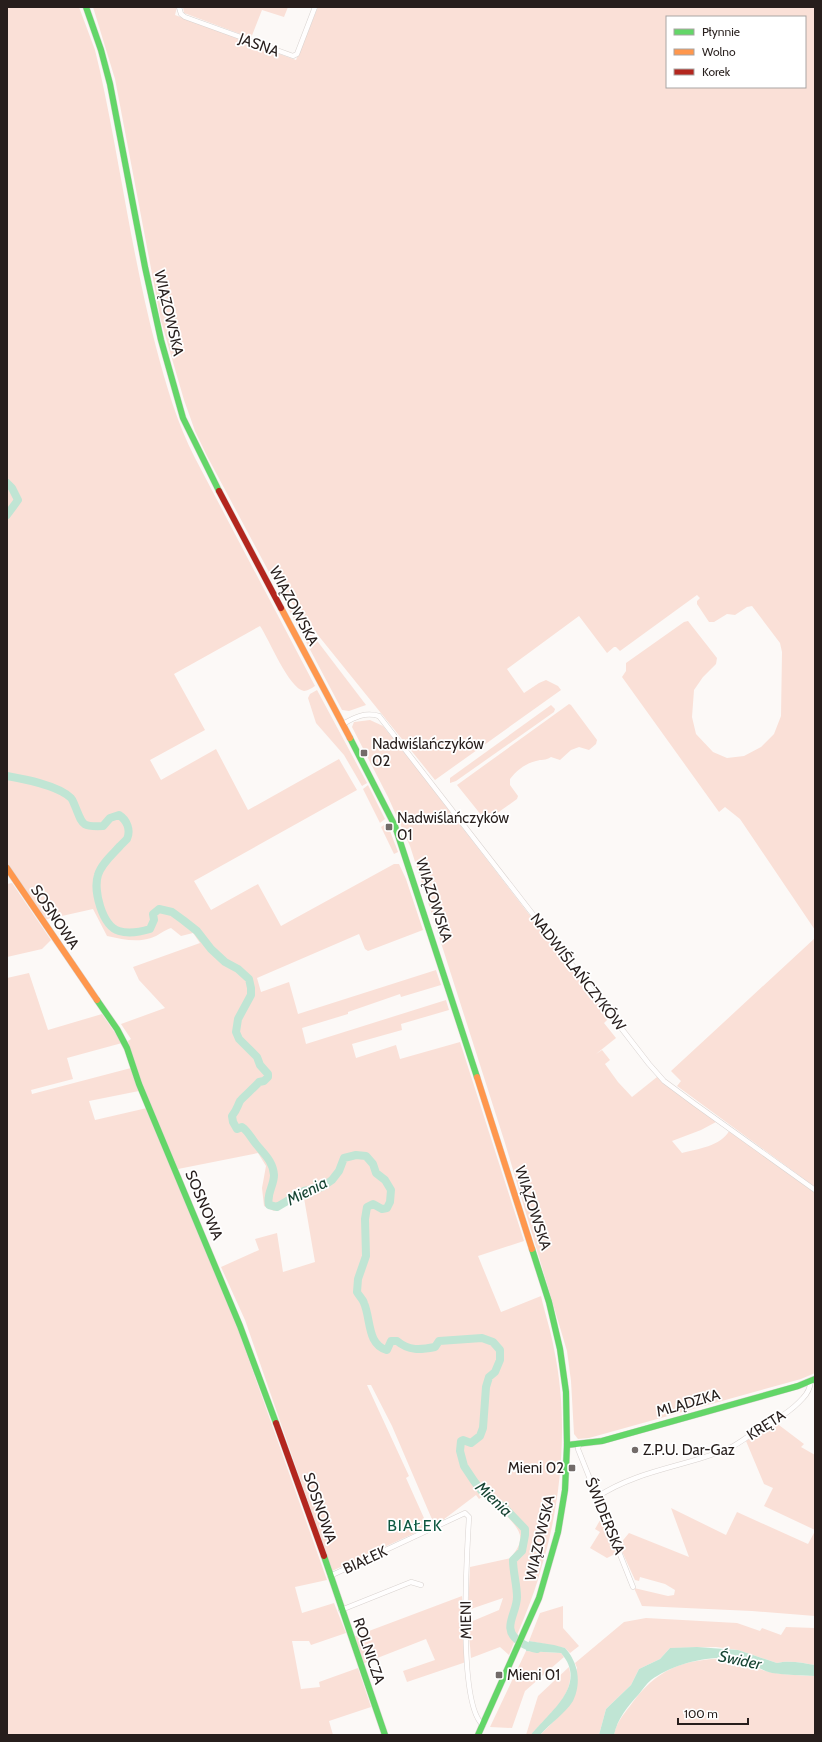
<svg xmlns="http://www.w3.org/2000/svg" width="822" height="1742" font-family="Cabin,sans-serif">
<style>
.green{fill:#fae0d7;fill-rule:evenodd}
.water{fill:#c0e5d4}
.lines{fill:none;stroke-linecap:round;stroke-linejoin:round}
.river{stroke:#c0e5d4;stroke-width:8}
.street-casing{stroke:#d9d3d0;stroke-width:5.5}
.fast-casing{stroke:#d9d3d0;stroke-width:7}
.slow-casing{stroke:#d9d3d0;stroke-width:7}
.jam-casing{stroke:#d9d3d0;stroke-width:7}
.street{stroke:#fffefe;stroke-width:4.5}
.fast{stroke:#63d668;stroke-width:6}
.slow{stroke:#ff974d;stroke-width:6}
.jam{stroke:#b3261e;stroke-width:6}
.poi-dot{fill:#726b69;stroke:#fff;stroke-width:1.5}
.labels{text-anchor:middle;dominant-baseline:central;stroke-width:3.5;stroke-linejoin:round;paint-order:stroke}
.street-label{font-size:15px;fill:#271e1c;stroke:#fff}
.poi-label{font-size:15px;fill:#271e1c;stroke:#fff;text-anchor:start}
.water-label{font-size:16px;font-style:italic;fill:#174433;stroke:#fff}
.neighbourhood-label{font-size:16px;letter-spacing:1px;fill:#0d5840;stroke:#fff}
</style>
<rect width="100%" height="100%" fill="#fcf9f7"/>
<g class="green">
<path d="M7,7H79L95,50L100,71C120,162 132,256 156,347C166,385 177,423 195,458L315,686C312,688 307,691 304,691C289,689 269,639 260,626L174,674L205,730L150,760L161,780L216,749L248,810L339,759L357,790L194,881L211,910L258,884L281,926L394,864H399L406,879L423,930L368,951L365,949L359,934L257,978L261,992L289,982L298,1014L436,970L441,985L401,997L400,994L348,1012V1014L302,1028L306,1044L446,1000L449,1010L401,1024L402,1030L352,1044L356,1058L396,1045L400,1059L460,1042L524,1241L478,1256L501,1312L541,1296C545,1314 551,1331 554,1349C569,1419 562,1502 541,1569C533,1599 520,1627 509,1655L500,1647L471,1658L468,1623L499,1610L503,1598L468,1610L470,1567L511,1558C514,1553 519,1547 520,1541C524,1526 493,1505 483,1496L479,1499L476,1495L443,1520L434,1524L392,1426L371,1385H367L409,1476L406,1478L428,1527L332,1571L245,1320L221,1267L259,1250L255,1239L277,1233L283,1272L315,1262L304,1198L293,1201L274,1211L264,1206L262,1188L266,1166L258,1153L178,1169L141,1084L128,1041L131,1039L121,1024L165,1008L139,980L133,967L200,943L193,933L181,936L171,928C164,930 158,936 151,938C136,943 122,939 107,936L93,909L44,920L7,866Z"/>
<path d="M93,7H177L175,15L296,60L318,7H815V930L740,819L725,807L719,812L622,677L626,671V663L684,622L688,621L717,658L716,664L703,677L694,690L692,717L696,734L713,752L727,758L744,756L761,747L774,734L781,716L782,652L780,643L752,606L747,607L735,615L727,614L714,622H709L697,604V601L700,598L697,595L620,651L616,647H614L607,653L579,616L507,669L524,693L539,683L546,680L558,686L561,690L435,780L288,598L283,587L270,574L207,456L195,431L184,400L161,321L115,79ZM667,17H805V87H667Z"/>
<path d="M183,7H288L284,17L262,10L251,38L184,13Z"/>
<path d="M289,604L366,705L349,711L342,710L287,606Z"/>
<path d="M317,690L367,783L362,786L344,755L316,723L308,698L310,694Z"/>
<path d="M569,704L571,705L597,740L596,744L589,750L579,747L571,750L560,760L551,757C545,761 542,759 536,761C526,763 516,771 510,779V785L518,796L517,799L486,821L457,785Z"/>
<path d="M551,705L555,709L554,712L456,781L450,783V778Z"/>
<path d="M370,720L383,726L411,761L609,1018L604,1023L616,1038L596,1054L602,1050L610,1060L605,1064L618,1082L632,1097L657,1077L716,1122L701,1130L672,1141L682,1153C697,1149 721,1146 729,1131L815,1193V1373L801,1379L589,1438L578,1439L574,1434L571,1381L567,1351L505,1143L410,846L388,797L352,727L354,722Z"/>
<path d="M368,785L385,819L380,823L363,789Z"/>
<path d="M387,823L398,852L394,854L381,827Z"/>
<path d="M12,883L51,940L42,949L7,957V884Z"/>
<path d="M815,938V1187L677,1086L681,1081L671,1071Z"/>
<path d="M29,973L48,1030L102,1014L122,1043L67,1058L73,1079L31,1090L32,1094L131,1068L139,1091L89,1101L95,1120L147,1108L234,1318L327,1580L295,1587L302,1613L334,1603L346,1633L311,1645L309,1641H292L301,1689L320,1687L319,1682L358,1668L371,1707L329,1721L333,1735H7V978Z"/>
<path d="M775,1422L804,1444L801,1447L815,1455V1530L764,1506L773,1488L764,1484L746,1441Z"/>
<path d="M671,1508L726,1535L737,1512L808,1544L815,1531V1616L752,1611L642,1606L634,1588L668,1596L674,1595L675,1590L665,1584L640,1577L639,1581L635,1580L619,1545L629,1533L689,1557Z"/>
<path d="M603,1515L617,1553L607,1558L590,1548L600,1532L595,1529Z"/>
<path d="M462,1596L466,1662L407,1682L403,1671L435,1660L426,1639L362,1664L353,1637Z"/>
<path d="M563,1606V1628L579,1646L570,1653L565,1648L529,1641L540,1613Z"/>
<path d="M646,1618L737,1623L760,1631L762,1628L781,1635L786,1627L815,1628V1665C803,1663 789,1660 777,1663L738,1650L716,1647L670,1648L660,1659L639,1669L631,1685L606,1709L599,1735H540L563,1712L577,1668L575,1663L624,1622Z"/>
<path d="M526,1651L561,1653L564,1657L525,1691L512,1728L490,1727Z"/>
<path d="M727,1658C741,1661 745,1664 756,1668C775,1675 796,1675 815,1676V1735H614C616,1723 623,1715 630,1706C657,1668 682,1660 727,1658Z"/>
<path d="M569,1667C577,1695 546,1716 531,1735H526L538,1696Z"/>
</g>
<g class="water">
<path d="M529,1641L554,1645L565,1648C578,1662 582,1683 573,1701C565,1714 550,1723 540,1735H531C549,1712 589,1685 561,1653L526,1651Z"/>
<path d="M697,1647L738,1650L777,1663C789,1660 803,1663 815,1665V1676C801,1675 786,1675 772,1673C761,1670 752,1664 741,1661C715,1652 672,1664 651,1680C646,1684 643,1689 639,1694C628,1706 617,1719 614,1735H599L606,1709L631,1685L639,1669L660,1659L670,1648Z"/>
</g>
<g class="lines">
<g class="river">
<path d="M7,483L12,488L18,500L7,515"/>
<path d="M7,776C24,779 58,785 71,798C73,800 74,804 75,806C83,825 81,827 103,826L110,818L119,815C127,820 131,830 127,839C125,841 122,844 120,846C113,854 101,864 98,875C93,890 102,926 119,931C129,934 140,932 150,929L154,920L153,914L159,909L172,912L183,920L197,931L211,949L225,962L238,969L249,979L251,988V995L238,1019L236,1032L239,1039L257,1057L260,1065L268,1074V1077L264,1081L259,1082C255,1087 242,1098 240,1101C237,1107 237,1110 232,1116L233,1122L237,1129L242,1127C248,1131 251,1138 256,1144C264,1154 273,1161 274,1175C274,1186 266,1194 269,1205L277,1207L304,1191L322,1187L332,1180L339,1171L344,1158L356,1155L366,1156L373,1164L376,1173L385,1180L391,1190L390,1202L387,1208L382,1209L373,1204L367,1207L365,1219L366,1256L358,1279L357,1292C359,1296 363,1299 364,1303C371,1319 367,1345 387,1350L391,1341H397C409,1351 420,1350 435,1347L439,1341L482,1338L493,1342L500,1350V1360L495,1372L489,1377L486,1387L483,1428L480,1436L471,1443L463,1440L461,1441L460,1451L464,1466L474,1481L484,1494L504,1507L525,1529V1535L522,1551L513,1560C513,1572 517,1585 517,1597C517,1614 500,1629 520,1642C526,1646 530,1648 537,1649"/>
</g>
<g class="street-casing">
<g id="street">
<path d="M179,7L181,14L185,17L293,56L297,54L315,7"/>
<path d="M343,724C355,717 365,712 379,716L649,1064L664,1081L695,1104L815,1190"/>
<path d="M579,1445L578,1449L633,1587"/>
<path d="M597,1497C636,1471 682,1467 725,1450C734,1447 741,1441 749,1436C767,1425 789,1414 803,1398C808,1393 810,1388 811,1381"/>
<path d="M330,1576L465,1513L469,1517C467,1553 457,1704 483,1725"/>
<path d="M341,1610L411,1582L421,1585"/>
</g>
</g>
<g class="fast-casing">
<g id="fast">
<path d="M86,7L101,50L110,84L145,267L161,340L183,418L219,491"/>
<path d="M350,738L395,826L477,1077"/>
<path d="M97,1000L117,1029L127,1048L139,1084L240,1326L276,1423"/>
<path d="M567,1445L602,1441L798,1386L815,1379"/>
<path d="M324,1556L385,1735"/>
<path d="M478,1735L539,1598L558,1532L565,1490L567,1445L566,1392L560,1349L549,1302L532,1249"/>
</g>
</g>
<g class="slow-casing">
<g id="slow">
<path d="M281,608L350,738"/>
<path d="M7,868L97,1000"/>
<path d="M477,1077L532,1249"/>
</g>
</g>
<g class="jam-casing">
<g id="jam">
<path d="M219,491L281,608"/>
<path d="M276,1423L324,1556"/>
</g>
</g>
<use href="#street" class="street"/>
<use href="#fast" class="fast"/>
<use href="#slow" class="slow"/>
<use href="#jam" class="jam"/>
</g>
<g class="poi-dot">
<rect x="360" y="749" width="8" height="8" rx="2"/>
<rect x="385" y="823" width="8" height="8" rx="2"/>
<circle cx="635" cy="1450" r="4"/>
<rect x="568" y="1464" width="8" height="8" rx="2"/>
<rect x="495" y="1671" width="8" height="8" rx="2"/>
</g>
<g class="labels">
<g class="street-label">
<text transform="translate(259 45) rotate(20)">JASNA</text>
<text transform="translate(169 313) rotate(77)">WIĄZOWSKA</text>
<text transform="translate(294 606) rotate(62)">WIĄZOWSKA</text>
<text transform="translate(434 900) rotate(72)">WIĄZOWSKA</text>
<text transform="translate(55 917) rotate(56)">SOSNOWA</text>
<text transform="translate(578 972) rotate(52)">NADWIŚLAŃCZYKÓW</text>
<text transform="translate(204 1205) rotate(67)">SOSNOWA</text>
<text transform="translate(533 1208) rotate(72)">WIĄZOWSKA</text>
<text transform="translate(688 1403) rotate(-16)">MLĄDZKA</text>
<text transform="translate(766 1425) rotate(-33)">KRĘTA</text>
<text transform="translate(320 1508) rotate(71)">SOSNOWA</text>
<text transform="translate(605 1516) rotate(68)">ŚWIDERSKA</text>
<text transform="translate(540 1538) rotate(-77)">WIĄZOWSKA</text>
<text transform="translate(365 1560) rotate(-25)">BIAŁEK</text>
<text transform="translate(466 1620) rotate(-91)">MIENI</text>
<text transform="translate(369 1651) rotate(71)">ROLNICZA</text>
</g>
<g class="poi-label">
<text x="372" y="744">Nadwiślańczyków<tspan x="372" dy="17">02</tspan></text>
<text x="397" y="818">Nadwiślańczyków<tspan x="397" dy="17">01</tspan></text>
<text x="643" y="1450">Z.P.U. Dar-Gaz</text>
<text x="564" y="1468" text-anchor="end">Mieni 02</text>
<text x="507" y="1675">Mieni 01</text>
</g>
<g class="water-label">
<text transform="translate(307 1191) rotate(-27)">Mienia</text>
<text transform="translate(494 1499) rotate(43)">Mienia</text>
<text transform="translate(740 1660) rotate(12)">Świder</text>
</g>
<g class="neighbourhood-label">
<text x="415" y="1525">BIAŁEK</text>
</g>
</g>
<rect width="822" height="1742" fill="none" stroke="#271e1c" stroke-width="16"/>
<rect x="666" y="16" width="140" height="72" fill="#ffffff" stroke="#a9a5a4"/>
<rect x="674" y="29" width="20" height="6" fill="#63d668" stroke="#a9a5a4"/>
<text x="702" y="36" font-size="12" fill="#271e1c">Płynnie</text>
<rect x="674" y="49" width="20" height="6" fill="#ff974d" stroke="#a9a5a4"/>
<text x="702" y="56" font-size="12" fill="#271e1c">Wolno</text>
<rect x="674" y="69" width="20" height="6" fill="#b3261e" stroke="#a9a5a4"/>
<text x="702" y="76" font-size="12" fill="#271e1c">Korek</text>
<path d="M678 1718v6h70v-6" fill="none" stroke="#271e1c" stroke-width="2"/>
<text x="684" y="1718" font-size="12" fill="#271e1c" stroke="#ffffff" stroke-width="3" paint-order="stroke">100 m</text>
</svg>
